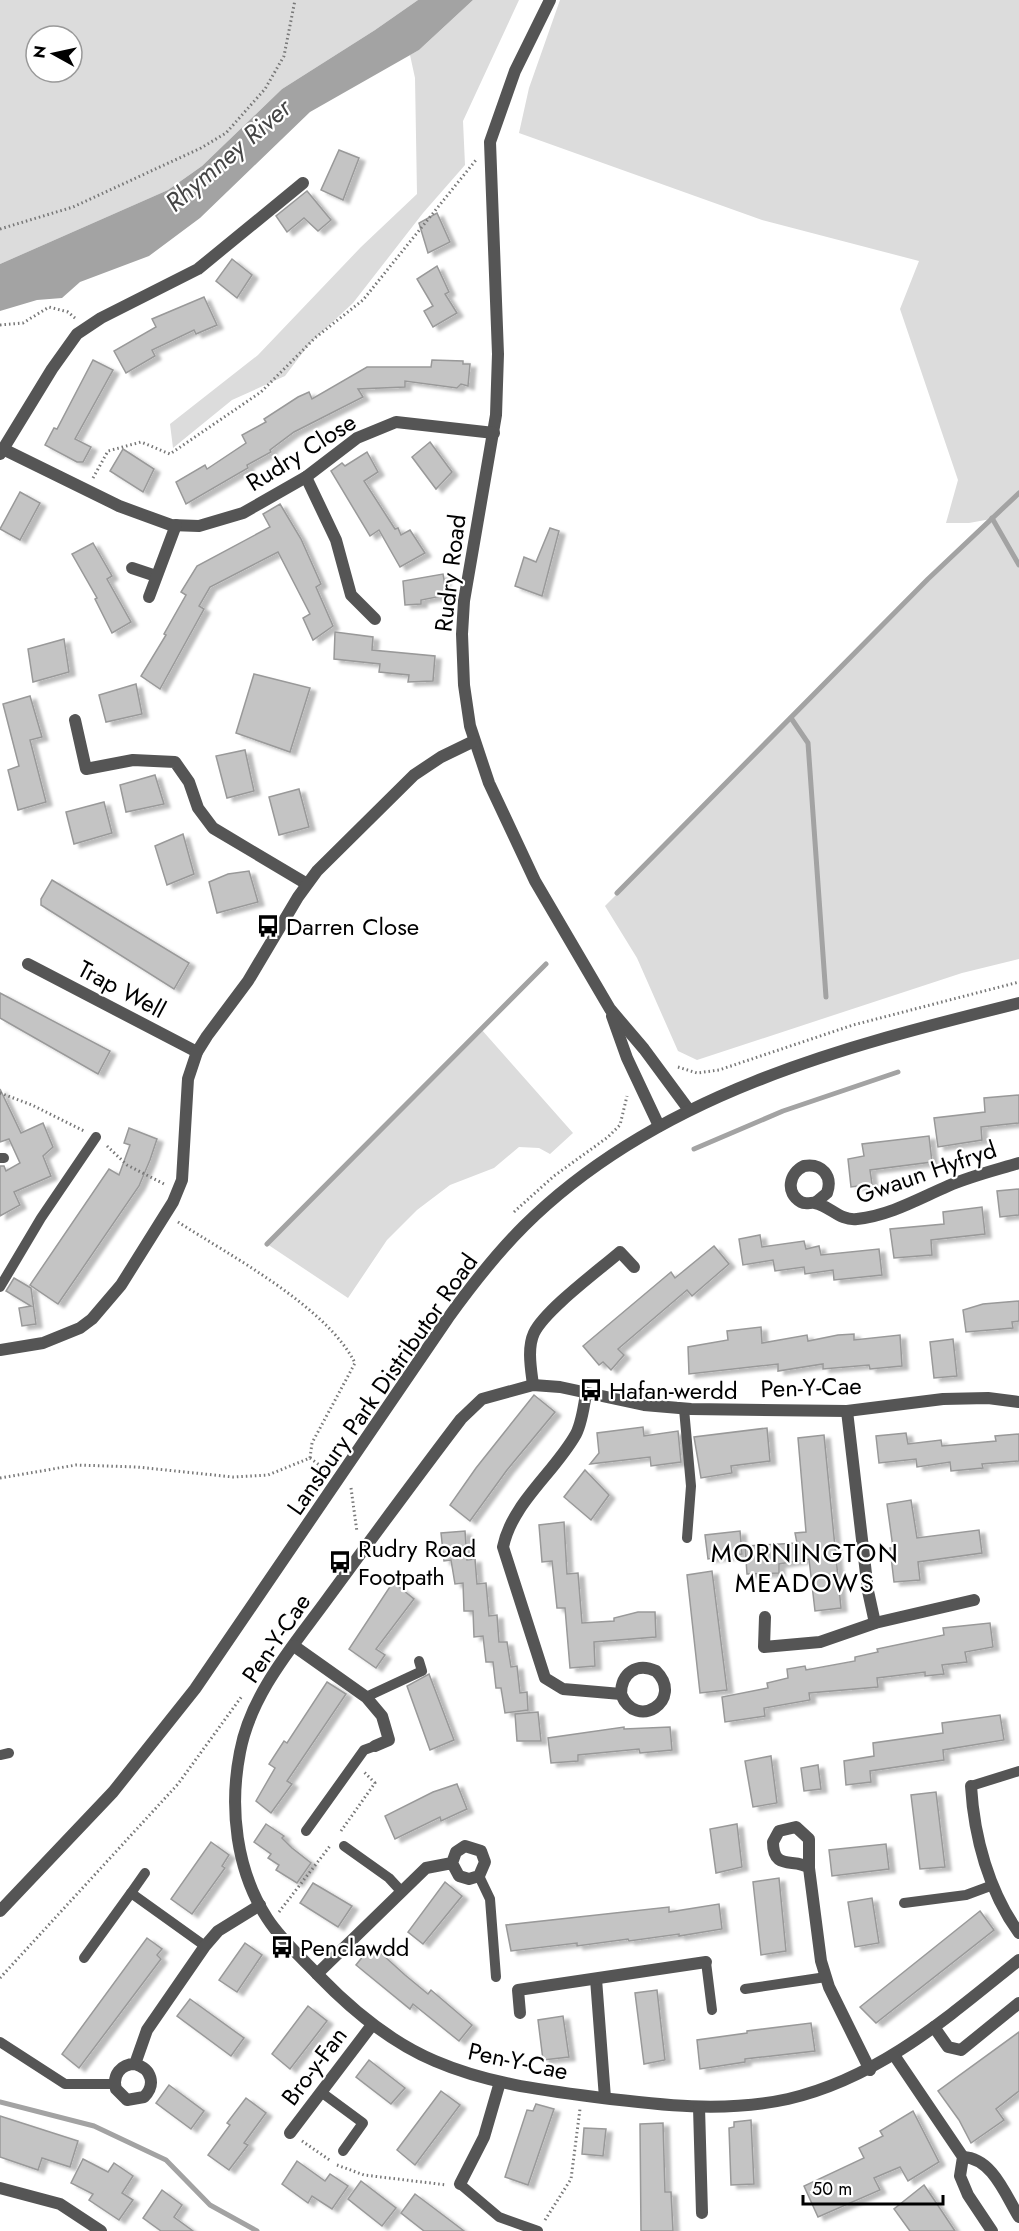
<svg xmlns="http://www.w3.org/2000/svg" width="1019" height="2231" font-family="Jost,sans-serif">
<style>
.green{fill:#dcdcdc;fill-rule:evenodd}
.water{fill:#a3a3a3}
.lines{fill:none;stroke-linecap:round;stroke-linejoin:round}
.stream{stroke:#a3a3a3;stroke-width:5}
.building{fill:#c4c4c4;stroke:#999;stroke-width:1.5;filter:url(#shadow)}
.path{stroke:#777;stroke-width:3;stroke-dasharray:1.5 3;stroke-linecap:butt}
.service{stroke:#555;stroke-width:10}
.minor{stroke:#555;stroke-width:12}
.tertiary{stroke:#555;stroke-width:12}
.labels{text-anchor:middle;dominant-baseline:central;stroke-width:4.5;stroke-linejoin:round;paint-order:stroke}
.street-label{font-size:24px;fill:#000;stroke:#fff}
.poi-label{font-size:24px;fill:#000;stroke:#fff;text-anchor:start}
.water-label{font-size:26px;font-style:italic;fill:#444;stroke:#fff}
.neighbourhood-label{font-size:26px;letter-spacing:1.5px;fill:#000;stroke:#fff}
</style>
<defs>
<filter id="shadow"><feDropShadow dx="6" dy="3.5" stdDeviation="1.5" flood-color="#0004"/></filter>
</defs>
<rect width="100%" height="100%" fill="#fff"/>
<g class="green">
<path d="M0,0H418L375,30L282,89L202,166L168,190L0,264ZM36,36H72V72H36Z"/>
<path d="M473,0H519L463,121L465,165L423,213L353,303L310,343L285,376L232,400L173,448L170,424L258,355L361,247L417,194L415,78L410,55L419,50Z"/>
<path d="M560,0H1019V959L962,973L697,1060L678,1051L637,958L605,906L991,519L969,523H946L958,480L900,309L919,261L762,220L519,133L529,88Z"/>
<path d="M481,1029L573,1133L550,1154L539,1148L519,1147L494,1168L450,1185L417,1210L387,1240L348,1298L267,1244Z"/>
</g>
<path class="water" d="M418,0H473L419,50L310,112L200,218L149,256L80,282L62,298L37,300L0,311V264L168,190L202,166L282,89L375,30Z"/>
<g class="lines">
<g class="stream">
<path d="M992,518L1019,565"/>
<path d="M791,718L808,743L826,997"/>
<path d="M617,893L928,579L1019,493"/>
<path d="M694,1149L783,1111L898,1072"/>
<path d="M267,1244L546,964"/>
<path d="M0,2102L94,2126L166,2160L210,2205L257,2231"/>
</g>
</g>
<g class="building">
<path d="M339,150L359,158L343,200L321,190Z"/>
<path d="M307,191L331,220L318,231L304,218L287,232L276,216Z"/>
<path d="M437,213L450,242L428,253L419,223Z"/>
<path d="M232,259L252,275L237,298L216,281Z"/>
<path d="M437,266L449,292L445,294L457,313L433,327L424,311L433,306L417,279Z"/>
<path d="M204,297L217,325L196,334L194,330L152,350L155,356L126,373L114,351L156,327L152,319Z"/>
<path d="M93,360L113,370L75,439L91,447L83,462H77L45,445L54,428L57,429Z"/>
<path d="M432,360L463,361V364H470L468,386L461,384L457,388L405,381V387L358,389L363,397L294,432L270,450L271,452L247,465L248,468L186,504L176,482L205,465L207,469L246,443L242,435L266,422L264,419L298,397L309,392L312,399L367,367H431Z"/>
<path d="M430,442L452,472L436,489L412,457Z"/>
<path d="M123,449L154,469L143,492L110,471Z"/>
<path d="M367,452L378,472L364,481L395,529L398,528L401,535L410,530L425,553L400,567L379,530L370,536L331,471L342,463L345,466Z"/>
<path d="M20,492L40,503L20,540L0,529Z"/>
<path d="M280,504L301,539L321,584L316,587L333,626L313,640L303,618L310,614L278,552L210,587L199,606L204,609L160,689L141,676L166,635L164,634L186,595L181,592L197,566L270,527L263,514Z"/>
<path d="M550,528L559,531L542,596L515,586L524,557L536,562Z"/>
<path d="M93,543L112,576L107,579L131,622L112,633L95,599L97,598L72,554Z"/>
<path d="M443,574L447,595L421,600V604L405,605L403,581Z"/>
<path d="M335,632L373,637L372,650L435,656L433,681L408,682L409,675L379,672L380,664L334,659Z"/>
<path d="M64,639L69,672L33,682L28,649Z"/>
<path d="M254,674L310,688L290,752L236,733Z"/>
<path d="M136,684L142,714L106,722L99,695Z"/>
<path d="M30,696L42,737L30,740L46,802L18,810L8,770L19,766L3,704Z"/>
<path d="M245,750L254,791L227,798L216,756Z"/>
<path d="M155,775L164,804L126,812L120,785Z"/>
<path d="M299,789L309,827L279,835L269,797Z"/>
<path d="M104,802L112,833L74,844L66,812Z"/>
<path d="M183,834L194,874L167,885L155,846Z"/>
<path d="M249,871L258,902L217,913L209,882L228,874Z"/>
<path d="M52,880L189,963L174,989L41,905V899Z"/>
<path d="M0,993L110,1051L98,1074L0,1018Z"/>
<path d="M0,1089L21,1133L43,1123L53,1147L43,1156L51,1176L14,1192L20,1205L0,1216V1166H4L6,1171L20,1163L9,1139L0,1142Z"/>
<path d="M1019,1095V1123L981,1127L982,1140L938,1147L934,1118L985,1112L984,1098Z"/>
<path d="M129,1128L157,1139L150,1160L139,1186L58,1304L30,1285L109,1169L119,1175L130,1145L124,1143Z"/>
<path d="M929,1136L932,1162L870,1170L872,1184L851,1187L848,1159L864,1156L862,1144Z"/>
<path d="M1019,1189V1215L1000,1217L997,1191Z"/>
<path d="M982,1207L985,1234L931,1240L932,1255L894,1258L890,1229L944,1224L943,1212Z"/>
<path d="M760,1235L762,1247L804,1241L806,1249L819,1246L821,1255L879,1249L882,1275L834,1280L833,1270L805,1274L804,1267L775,1271L773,1260L743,1265L739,1239Z"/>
<path d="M714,1246L729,1264L692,1296L687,1290L618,1349L624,1355L611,1370L603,1362L599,1365L583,1346L671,1272L675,1278Z"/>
<path d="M14,1278L31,1288L36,1324L22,1326L19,1308L31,1306L6,1291Z"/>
<path d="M1019,1301V1321L1012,1322L1013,1328L966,1332L963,1310L983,1304Z"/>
<path d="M761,1327L762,1343L807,1335L808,1341L838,1335L854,1334V1340L900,1335L902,1366L870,1369L869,1365L823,1369V1364L778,1371V1364L689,1374L688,1347L728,1340L727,1331Z"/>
<path d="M953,1339L957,1376L934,1378L930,1342Z"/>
<path d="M534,1395L555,1412L507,1470L470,1521L450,1505L476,1468Z"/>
<path d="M643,1427L644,1436L678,1431L681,1462L651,1466L650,1457L590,1464L599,1453L597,1433Z"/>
<path d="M767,1428L770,1461L731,1466L732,1473L701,1478L694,1437Z"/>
<path d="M906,1433L908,1444L941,1440L942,1446L996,1441L995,1436L1019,1434V1461L982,1464L983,1468L951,1471L950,1462L917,1467L916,1459L879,1463L876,1436Z"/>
<path d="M824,1435L841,1608L815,1611L809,1559L779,1564V1573L747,1574L745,1546L797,1543L795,1533L806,1532L798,1438Z"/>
<path d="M585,1470L609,1495L591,1520L564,1497Z"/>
<path d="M911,1500L917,1538L979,1530L982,1553L918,1562L920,1580L894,1582L890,1548H893L887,1504Z"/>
<path d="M564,1522L567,1574L578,1573L582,1623L614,1621V1618L638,1612H655L656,1637L594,1642L595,1666L570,1668L565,1608H557L552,1561L542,1562L539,1525Z"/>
<path d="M465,1531L467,1560L475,1559L477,1584L486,1583L489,1616L497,1615L499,1642H507L511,1667L517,1666L520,1693L527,1692L528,1710L505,1713L501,1688H496L493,1662H486L483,1636L474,1637L473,1611H464L463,1583L455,1584L451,1560L444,1561L441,1533Z"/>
<path d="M740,1531L742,1554L708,1559L705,1535Z"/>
<path d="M712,1571L727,1690L700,1693L687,1575Z"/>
<path d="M393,1582L414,1599L376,1649L385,1655L376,1668L349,1649Z"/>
<path d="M990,1623L993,1647L965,1652L967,1662L942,1665L944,1674L925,1676V1672L877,1678L878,1687L809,1693L810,1700L764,1708L765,1716L725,1722L722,1697L768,1688L767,1683L788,1678L787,1669L805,1666L806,1670L855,1661V1657L878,1652L877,1649L944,1635L943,1628Z"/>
<path d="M429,1674L454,1740L430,1750L407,1686Z"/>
<path d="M327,1682L346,1694L287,1781L292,1784L271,1813L256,1801L275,1768L269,1764L284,1741L287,1743Z"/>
<path d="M538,1712L541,1741H517L515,1714Z"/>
<path d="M1000,1715L1004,1740L943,1750L944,1760L870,1771L871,1782L846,1785L844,1761L874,1756L873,1743L943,1733L942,1723Z"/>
<path d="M624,1727V1729L670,1727L672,1750L640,1753L639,1749L578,1755V1761L551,1763L548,1738Z"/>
<path d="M771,1756L777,1803L753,1807L745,1761Z"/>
<path d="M818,1765L821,1789L804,1791L801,1768Z"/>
<path d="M457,1784L467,1809L441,1821L440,1817L395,1839L385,1816L433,1792Z"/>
<path d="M936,1792L945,1867L920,1869L911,1795Z"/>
<path d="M266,1824L284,1836L282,1838L292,1848L311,1863L297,1883L276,1870L279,1865L268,1858L271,1854L254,1842Z"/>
<path d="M737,1824L742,1867L716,1873L710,1829Z"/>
<path d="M211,1842L229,1855L222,1866L225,1868L192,1914L171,1899Z"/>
<path d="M886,1844L889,1869L832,1876L829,1850Z"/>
<path d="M779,1878L786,1951L761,1955L753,1882Z"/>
<path d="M445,1882L462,1896L423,1944L408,1932Z"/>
<path d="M313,1883L352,1906L338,1927L300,1903Z"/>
<path d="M872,1898L879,1943L855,1947L848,1902Z"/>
<path d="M719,1904L722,1929L679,1936V1934L629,1941L628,1939L577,1946V1943L511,1951L506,1925L669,1907V1912Z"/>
<path d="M980,1911L994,1930L876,2023L860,2007Z"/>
<path d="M147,1938L162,1949L157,1955L161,1959L79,2068L62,2054Z"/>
<path d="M245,1943L262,1955L237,1992L219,1980Z"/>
<path d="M372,1945L405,1975L428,1994L431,1990L472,2025L459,2041L413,2004L410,2009L356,1965Z"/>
<path d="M657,1990L665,2060L644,2064L635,1993Z"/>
<path d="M190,1999L244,2038L231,2056L177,2016Z"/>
<path d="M308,2006L327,2021L290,2069L272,2054Z"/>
<path d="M563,2016L569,2057L543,2060L538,2020Z"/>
<path d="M811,2023L815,2051L745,2059V2062L700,2069L697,2040L747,2033V2031Z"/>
<path d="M1019,2032V2091L996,2109L1004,2120L971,2143L959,2120L938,2091Z"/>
<path d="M369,2060L405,2088L391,2104L356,2077Z"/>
<path d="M169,2085L204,2111L191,2129L156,2103Z"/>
<path d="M441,2091L460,2105L415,2165L397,2150Z"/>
<path d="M246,2098L266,2113L244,2143L248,2145L229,2170L208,2155L230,2125L227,2123Z"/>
<path d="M536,2104L554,2109L528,2185L505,2177L527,2110L533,2111Z"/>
<path d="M913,2111L939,2162L908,2181L900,2167L874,2178L880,2190L818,2217L804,2186L864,2158L859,2148L883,2136L880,2131Z"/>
<path d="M0,2116L78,2141L70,2167L42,2158L38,2170L0,2157Z"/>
<path d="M751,2120L754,2184L731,2185L729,2128L734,2127V2122Z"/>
<path d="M663,2123L665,2192H671L673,2231H641L640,2124Z"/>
<path d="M584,2128L606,2129L603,2156L582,2154Z"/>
<path d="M83,2159L108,2172L114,2163L133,2176L122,2193L133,2200L119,2220L89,2200L93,2194L71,2183Z"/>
<path d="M297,2161L325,2181L330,2174L348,2186L332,2209L312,2196L308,2203L282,2184Z"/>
<path d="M361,2181L396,2208L382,2226L348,2199Z"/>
<path d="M924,2185L937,2204L955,2231H910L894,2209Z"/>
<path d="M162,2190L182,2205L174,2217L193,2231H161L143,2218Z"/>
<path d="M415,2194L431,2206L464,2231H424L401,2213Z"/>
</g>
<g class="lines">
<g class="path">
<path d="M0,229L73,207L201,148L226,133L265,89L284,56L295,0"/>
<path d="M0,325L23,323L49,307L68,312L75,318"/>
<path d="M93,478L108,451L141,442L170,454L261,392L315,338L363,300L476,160"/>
<path d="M678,1067L697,1073L719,1070L853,1025L1019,982"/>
<path d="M0,1093L32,1105L84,1131"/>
<path d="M107,1146L127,1165L166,1185"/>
<path d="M514,1212L554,1176L608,1137L620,1125L627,1096"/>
<path d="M178,1222C231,1256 327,1307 355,1363L312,1443L310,1458"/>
<path d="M0,1478L76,1465L137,1467L233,1477L268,1475L310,1458L326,1470"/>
<path d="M351,1488L357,1532"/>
<path d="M341,1831L375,1783L364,1772"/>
<path d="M279,1912L330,1846"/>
<path d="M0,1978L178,1784L242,1696"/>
<path d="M302,2141L331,2161"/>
<path d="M337,2165L364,2175L447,2185"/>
<path d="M545,2220L571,2179L580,2109"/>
</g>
<g class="service">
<path d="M0,1158H4"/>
<path d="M0,1287L41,1218L96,1137"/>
<path d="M684,1409L691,1486L687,1538"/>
<path d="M366,1697L422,1671L419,1661"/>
<path d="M0,1755L9,1753"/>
<path d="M971,1786L1019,1771"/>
<path d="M306,1831L364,1750L375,1746"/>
<path d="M344,1846L389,1878L401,1891"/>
<path d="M479,1876L490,1899L496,1977"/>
<path d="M131,1893L145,1873"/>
<path d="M904,1903L966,1895L993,1885"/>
<path d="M84,1958L131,1893L205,1946"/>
<path d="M706,1962L712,2010"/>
<path d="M745,1989L826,1977"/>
<path d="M0,2042L65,2084H114"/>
<path d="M321,2092L363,2123L343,2151"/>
<path d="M460,2184L499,2217L538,2231"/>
</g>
<g class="minor">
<path d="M550,0L515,71L490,142L498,354L496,415L464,601L462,634L464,685L470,726L489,783L535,881L610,1009L644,1049L689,1110"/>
<path d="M3,449L119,506L171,525L199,526L243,513L306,477L357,438L396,422L494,433"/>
<path d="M0,454L52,369L77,334L101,318L198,269L303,183"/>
<path d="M306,477L336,540L351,595L375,619"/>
<path d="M132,568L156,576"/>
<path d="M149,597L176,525"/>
<path d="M75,720L86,769L133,760L175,762L189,782L198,808L213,828L307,884"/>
<path d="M28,964L197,1052"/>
<path d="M612,1016L627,1058L659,1126"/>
<path d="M815,1203L827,1193C833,1176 822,1163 804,1166C789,1173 785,1193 801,1202C806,1205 810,1202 815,1203C830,1206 840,1221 857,1219C891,1215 918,1199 948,1186C971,1176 996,1170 1019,1163"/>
<path d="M0,1350L43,1343L80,1328L92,1319L121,1285L173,1202L182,1180L188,1079L197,1052L207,1036L248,981L298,897L317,871L414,775L441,757L474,741"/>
<path d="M533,1385C531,1369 527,1348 534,1333C545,1310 598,1271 620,1252L634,1267"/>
<path d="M586,1393C584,1406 582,1422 576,1434C555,1472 512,1503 503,1547L545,1678L563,1689L621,1694C621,1673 637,1662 656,1671C685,1700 636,1732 621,1694"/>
<path d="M1019,1402L988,1398L943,1399L847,1411L691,1409L644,1405L560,1387L533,1385L482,1399L461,1419C416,1478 372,1538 328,1598C294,1645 251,1693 240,1752C229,1808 236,1870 267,1918C281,1940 302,1958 320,1977C353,2011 390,2042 435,2061C486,2083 540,2090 595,2097C659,2105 724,2113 788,2099C879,2078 948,2017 1019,1960"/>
<path d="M847,1411L868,1591L875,1623"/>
<path d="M765,1617L764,1647L820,1642L875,1623L974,1600"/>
<path d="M294,1646L366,1697L382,1716L389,1740L375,1746"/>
<path d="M971,1786C974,1837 989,1892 1019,1933"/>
<path d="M809,1868C795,1857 773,1872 773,1842L779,1831L796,1827L809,1839V1868L821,1961L829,1987L870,2070"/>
<path d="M317,1974L426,1868L452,1863L456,1852L465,1846L481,1851L485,1862L479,1876L469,1879L459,1876L452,1863"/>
<path d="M596,1979L605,2098"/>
<path d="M520,2013L518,1990L706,1962"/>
<path d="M934,2027L948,2047L961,2050L1019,2003"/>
<path d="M894,2055L963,2157L960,2176L968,2195L992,2231"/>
<path d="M135,2064C152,2069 156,2085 144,2097L127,2100L116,2089C112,2075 121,2064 135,2064L147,2030L205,1946L218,1931L260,1905"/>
<path d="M699,2107L702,2213"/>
<path d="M290,2133L372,2025"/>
<path d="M963,2157C992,2158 1005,2194 1019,2217"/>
<path d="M460,2184L484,2137L500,2082"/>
<path d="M0,2188L60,2204L101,2231"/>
</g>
<path class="tertiary" d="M0,1911L113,1792L195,1689L448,1318C471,1286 496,1254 524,1226C657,1094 842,1047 1019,1003"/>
</g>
<defs>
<g id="bus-bare" transform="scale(1.8)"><path d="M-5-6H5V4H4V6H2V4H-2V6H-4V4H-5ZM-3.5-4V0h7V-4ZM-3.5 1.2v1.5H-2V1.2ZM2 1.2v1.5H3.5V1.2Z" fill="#000" stroke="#fff" stroke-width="2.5" paint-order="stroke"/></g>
</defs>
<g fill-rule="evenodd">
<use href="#bus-bare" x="268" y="926"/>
<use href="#bus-bare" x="591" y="1390"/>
<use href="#bus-bare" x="340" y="1562"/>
<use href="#bus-bare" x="282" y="1947"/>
</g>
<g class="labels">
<g class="street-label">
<text transform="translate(301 452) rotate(-32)">Rudry Close</text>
<text transform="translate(450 573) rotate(-83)">Rudry Road</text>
<text transform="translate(122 989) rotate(28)">Trap Well</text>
<text transform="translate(926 1172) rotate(-19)">Gwaun Hyfryd</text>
<text transform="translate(382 1384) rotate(-55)">Lansbury Park Distributor Road</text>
<text transform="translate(811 1387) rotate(-2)">Pen-Y-Cae</text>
<text transform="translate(276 1638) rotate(-56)">Pen-Y-Cae</text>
<text transform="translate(518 2061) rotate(12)">Pen-Y-Cae</text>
<text transform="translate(314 2066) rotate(-53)">Bro-y-Fan</text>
</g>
<g class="poi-label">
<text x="286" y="926">Darren Close</text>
<text x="609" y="1390">Hafan-werdd</text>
<text x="358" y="1548">Rudry Road<tspan x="358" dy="28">Footpath</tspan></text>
<text x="300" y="1947">Penclawdd</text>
</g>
<g class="water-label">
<text transform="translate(228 155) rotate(-41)">Rhymney River</text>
</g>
<g class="neighbourhood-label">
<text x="805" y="1553">MORNINGTON<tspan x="805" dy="30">MEADOWS</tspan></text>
</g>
</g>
<g transform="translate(54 54) rotate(278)"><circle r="28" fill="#ffffff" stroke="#999999" stroke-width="1.5"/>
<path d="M0-4.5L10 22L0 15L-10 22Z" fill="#000000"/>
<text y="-9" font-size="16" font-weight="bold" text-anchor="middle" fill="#000000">N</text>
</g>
<path d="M803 2195v9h140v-9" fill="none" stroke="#000000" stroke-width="3"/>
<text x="812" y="2195" font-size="18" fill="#000000" stroke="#ffffff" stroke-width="4.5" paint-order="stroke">50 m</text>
</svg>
